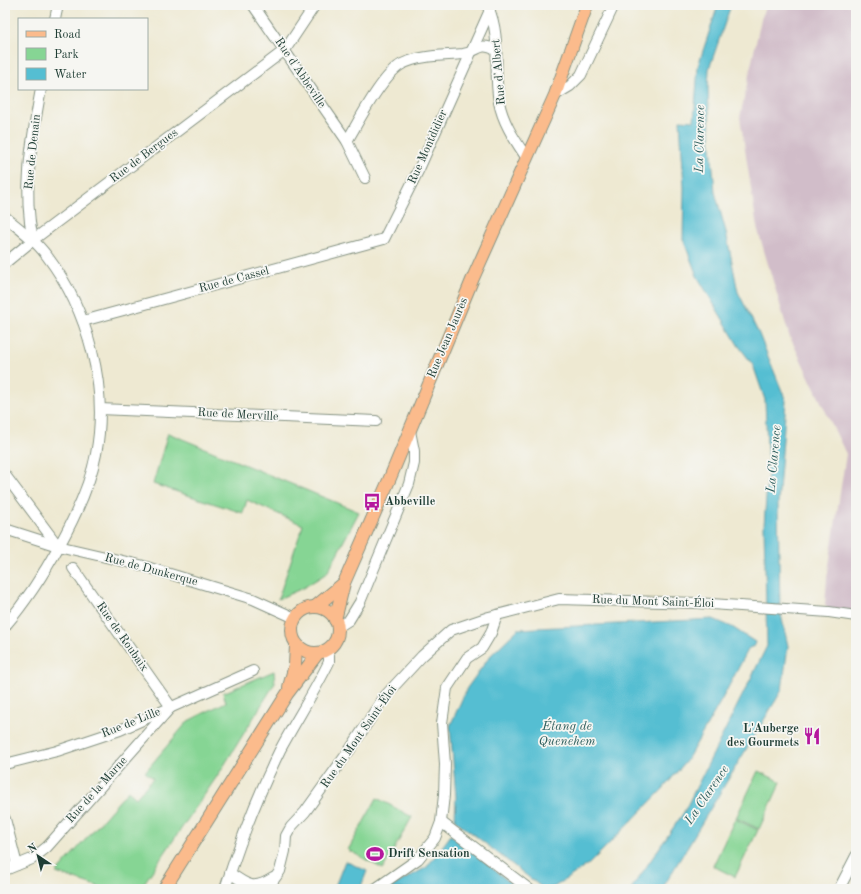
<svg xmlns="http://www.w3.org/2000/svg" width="861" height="894" font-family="'Old Standard TT',serif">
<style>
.industrial{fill:#d1bdc9}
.green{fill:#86d594;stroke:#528964}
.water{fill:#55bed2;stroke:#3a7e83}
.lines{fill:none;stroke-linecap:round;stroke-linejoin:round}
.minor-casing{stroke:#869383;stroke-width:12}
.major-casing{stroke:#869383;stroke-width:14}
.minor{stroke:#fff;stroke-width:10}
.major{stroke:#fbbb8c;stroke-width:12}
.rail-casing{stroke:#1f3d34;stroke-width:4.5}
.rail{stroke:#f6f6f2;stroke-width:3;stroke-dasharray:9;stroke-linecap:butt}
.labels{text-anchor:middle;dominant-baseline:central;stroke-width:3.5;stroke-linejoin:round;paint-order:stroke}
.street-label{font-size:12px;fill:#1f3d34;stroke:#f6f6f2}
.poi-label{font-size:12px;font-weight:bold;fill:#1f3d34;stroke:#f6f6f2;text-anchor:start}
.water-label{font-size:13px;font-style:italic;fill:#2c5d5c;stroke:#f6f6f2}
</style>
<rect width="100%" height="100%" fill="#f6f6f2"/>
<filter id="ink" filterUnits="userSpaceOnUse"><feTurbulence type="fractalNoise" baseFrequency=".025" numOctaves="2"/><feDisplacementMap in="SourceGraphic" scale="8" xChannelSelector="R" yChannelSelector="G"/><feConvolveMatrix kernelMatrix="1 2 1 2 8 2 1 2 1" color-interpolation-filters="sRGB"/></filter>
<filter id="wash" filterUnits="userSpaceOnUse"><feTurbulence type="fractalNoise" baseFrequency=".012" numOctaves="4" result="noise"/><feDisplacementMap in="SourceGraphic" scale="16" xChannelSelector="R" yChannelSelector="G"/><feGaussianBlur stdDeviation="0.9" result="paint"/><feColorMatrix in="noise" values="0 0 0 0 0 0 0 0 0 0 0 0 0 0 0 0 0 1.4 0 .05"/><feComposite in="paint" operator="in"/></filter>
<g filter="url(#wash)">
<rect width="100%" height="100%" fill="#eee9d2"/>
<path class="industrial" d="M767,5H856V615L829,612L825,604L827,578L846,454L789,335L757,227L740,117L761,19Z"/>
<g class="green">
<path d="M168,433L359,512L327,573L303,588L278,599L303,525L247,500L243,513L153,484Z"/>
<path d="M274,671L275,683L220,772L140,889H106L56,873L128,791L136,798L153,778L145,772L188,721L226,702L223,693Z"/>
<path d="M758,771L781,782L759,829L736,818Z"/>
<path d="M377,798L412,817L383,869L348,850Z"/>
<path d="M735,819L758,830L735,877L713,866Z"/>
</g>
<g class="water">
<path d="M718,5H731L709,69L708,89L710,135L715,192L726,232L738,292L759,334L786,401L778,504L780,610L788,646L782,690L662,889H631L684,812L767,646L764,526L768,470L765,400L753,365L738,345L697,276L683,239L684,188L680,120L694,121L698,66Z"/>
<path d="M713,619L732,627L755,642L754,646L749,648L722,699L687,760L662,790L589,864L554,887L544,889L455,820L456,797L450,726L467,688L490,656L518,629Z"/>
<path d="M451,835L518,889H387L427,867Z"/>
<path d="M345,861L367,871L360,889H334Z"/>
</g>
</g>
<g filter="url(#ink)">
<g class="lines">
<g class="minor-casing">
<g id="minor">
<path d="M253,5L347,141L365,178"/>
<path d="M488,7C502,37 493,71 499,102C503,123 515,140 526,157"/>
<path d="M55,19L58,5"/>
<path d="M555,95L570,86L581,75L614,5"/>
<path d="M347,141C359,121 382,75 402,64C420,55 443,56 463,54C479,52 478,41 496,50"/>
<path d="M5,217C20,229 36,241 47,256C88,310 109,387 96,454C86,507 40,585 5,626"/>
<path d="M33,240C22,190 32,138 41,89"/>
<path d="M5,263L33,240L285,50L315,5"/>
<path d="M83,321L384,239L419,169L490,10"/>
<path d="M100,409L376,421"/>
<path d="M5,475L58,546"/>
<path d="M5,529L58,546L140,565L253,599L295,618"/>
<path d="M338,627L349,620L360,602L409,484L414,463V451L410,431"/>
<path d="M5,764L57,751L120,730L253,671"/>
<path d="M5,819L17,865"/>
<path d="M441,822L529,889"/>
<path d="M5,870L32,859L47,847L171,707L73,568"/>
<path d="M230,873C248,886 254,890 273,878"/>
<path d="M225,889C240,841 258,795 280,750C296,720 314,693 329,662V656L326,650"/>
<path d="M267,889L280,871L285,851L286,836L291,827L305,812L351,748L384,697L422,656L451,630L489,617L559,599L697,603L829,612L856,616"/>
<path d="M375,889L418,859L435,838L441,822L444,795L445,764L442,723L447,688L467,658L482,648L491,633L497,615"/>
<path d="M839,889L856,856"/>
</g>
</g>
<g class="major-casing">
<g id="major">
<circle cx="315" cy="630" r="23"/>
<path d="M315,607L343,584"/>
<path d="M335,620L344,583L390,478L473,278L555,95L587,5"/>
<path d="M289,687L295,665L296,645"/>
<path d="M164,889L287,694L318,653"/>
</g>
</g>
<use href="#minor" class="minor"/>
<use href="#major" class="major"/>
<g class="rail-casing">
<path id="rail" d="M854,889L856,884"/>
</g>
<use href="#rail" class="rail"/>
</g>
</g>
<defs>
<g id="bus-bare" transform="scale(1.38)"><path d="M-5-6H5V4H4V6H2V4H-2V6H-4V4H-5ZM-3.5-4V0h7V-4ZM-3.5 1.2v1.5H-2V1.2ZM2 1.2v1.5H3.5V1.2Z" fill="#b5179e" stroke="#f6f6f2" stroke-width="2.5" paint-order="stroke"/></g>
<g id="restaurant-bare" transform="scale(1.38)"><path d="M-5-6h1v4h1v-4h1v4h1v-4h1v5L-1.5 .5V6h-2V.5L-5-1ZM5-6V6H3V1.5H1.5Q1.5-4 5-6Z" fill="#b5179e" stroke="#f6f6f2" stroke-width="2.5" paint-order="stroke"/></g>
<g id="stadium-bare" transform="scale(1.38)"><path d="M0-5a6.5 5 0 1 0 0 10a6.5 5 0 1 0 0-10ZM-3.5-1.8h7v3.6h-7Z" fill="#b5179e" stroke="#f6f6f2" stroke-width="2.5" paint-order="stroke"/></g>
</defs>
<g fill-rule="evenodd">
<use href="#bus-bare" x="372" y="502"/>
<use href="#restaurant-bare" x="812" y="736"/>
<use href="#stadium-bare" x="375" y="854"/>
</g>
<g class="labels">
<g class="street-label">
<text transform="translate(499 72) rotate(-95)">Rue d'Albert</text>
<text transform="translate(300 73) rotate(56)">Rue d'Abbeville</text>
<text transform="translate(428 147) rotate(-66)">Rue Montdidier</text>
<text transform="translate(33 152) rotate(-84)">Rue de Denain</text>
<text transform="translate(144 156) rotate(-37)">Rue de Bergues</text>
<text transform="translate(234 280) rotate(-15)">Rue de Cassel</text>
<text transform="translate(448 338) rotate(-67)">Rue Jean Jaurès</text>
<text transform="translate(238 415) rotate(3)">Rue de Merville</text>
<text transform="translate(151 570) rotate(15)">Rue de Dunkerque</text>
<text transform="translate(653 602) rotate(2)">Rue du Mont Saint-Éloi</text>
<text transform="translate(122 637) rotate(55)">Rue de Roubaix</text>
<text transform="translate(131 723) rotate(-22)">Rue de Lille</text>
<text transform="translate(359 737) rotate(-55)">Rue du Mont Saint-Éloi</text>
<text transform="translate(97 790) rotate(-48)">Rue de la Marne</text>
</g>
<g class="poi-label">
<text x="385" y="502">Abbeville</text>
<text x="799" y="729" text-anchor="end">L'Auberge<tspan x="799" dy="14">des Gourmets</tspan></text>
<text x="388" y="854">Drift Sensation</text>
</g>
<g class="water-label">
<text transform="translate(700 139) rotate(-89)">La Clarence</text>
<text transform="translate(774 459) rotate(-85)">La Clarence</text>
<text x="567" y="726">Étang de<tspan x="567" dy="15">Quenehem</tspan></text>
<text transform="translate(707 795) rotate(-56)">La Clarence</text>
</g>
</g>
<rect width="861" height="894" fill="none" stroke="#f6f6f2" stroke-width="20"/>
<rect x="18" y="18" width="130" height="72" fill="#f6f6f2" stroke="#a0aca6"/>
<rect x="26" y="31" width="20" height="6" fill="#fbbb8c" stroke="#a0aca6"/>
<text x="54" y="38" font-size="12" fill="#1f3d34">Road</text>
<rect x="26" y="48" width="20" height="12" fill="#86d594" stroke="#a0aca6"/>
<text x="54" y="58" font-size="12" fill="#1f3d34">Park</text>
<rect x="26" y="68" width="20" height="12" fill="#55bed2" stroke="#a0aca6"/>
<text x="54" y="78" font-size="12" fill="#1f3d34">Water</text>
<g transform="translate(38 856) rotate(325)" stroke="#f6f6f2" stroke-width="3" paint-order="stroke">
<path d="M0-3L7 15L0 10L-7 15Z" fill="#1f3d34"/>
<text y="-6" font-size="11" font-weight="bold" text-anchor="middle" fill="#1f3d34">N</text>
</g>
</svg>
